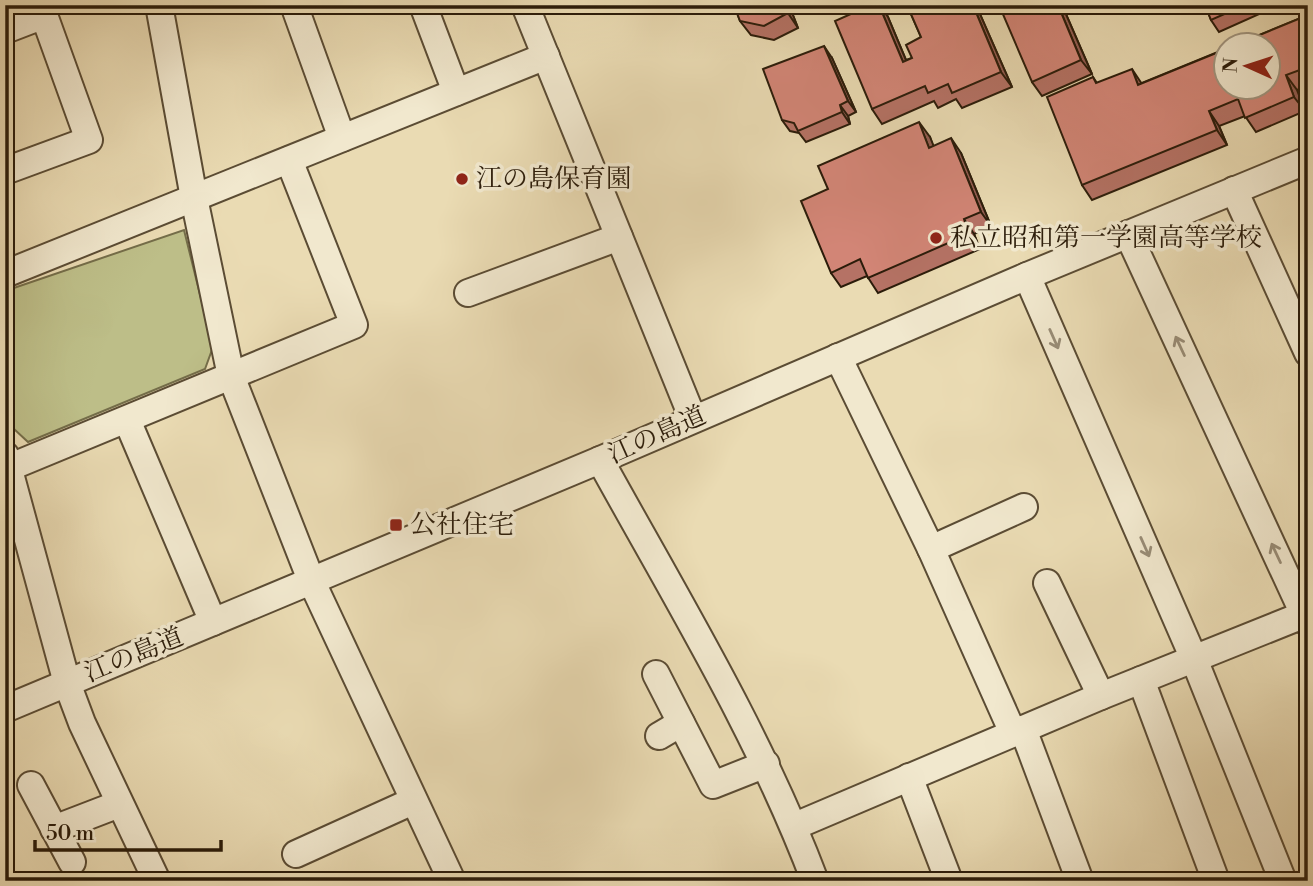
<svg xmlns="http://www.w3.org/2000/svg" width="1313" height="886" font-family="'Libre Bodoni','Noto Serif JP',serif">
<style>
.green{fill:#bdbe88;stroke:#746d49;stroke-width:2}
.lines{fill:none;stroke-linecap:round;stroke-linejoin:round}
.minor-casing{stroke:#5b4c34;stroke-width:30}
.minor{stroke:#f1e8ce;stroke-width:26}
.wall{fill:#b57265;stroke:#2b1c0a;stroke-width:2}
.shaded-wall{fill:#935d53;stroke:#2b1c0a;stroke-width:2}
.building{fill:#d28576;stroke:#2b1c0a;stroke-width:2}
.oneway{stroke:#988c76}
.poi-dot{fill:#8f2418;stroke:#f1e8ce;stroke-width:2.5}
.labels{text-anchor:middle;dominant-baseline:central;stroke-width:7;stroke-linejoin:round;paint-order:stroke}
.poi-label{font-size:26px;fill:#2b1c0a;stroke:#f1e8ce;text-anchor:start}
.street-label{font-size:26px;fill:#2b1c0a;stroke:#f1e8ce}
</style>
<rect width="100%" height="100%" fill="#eadbb3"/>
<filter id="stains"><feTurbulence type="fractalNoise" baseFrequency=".00286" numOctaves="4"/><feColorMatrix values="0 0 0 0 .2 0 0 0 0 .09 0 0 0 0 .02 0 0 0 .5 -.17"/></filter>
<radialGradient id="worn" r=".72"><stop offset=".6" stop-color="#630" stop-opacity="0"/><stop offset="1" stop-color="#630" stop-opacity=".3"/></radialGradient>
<path class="green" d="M184,230L213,347L205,369L28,442L14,429L5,398V291Z"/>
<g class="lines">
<g class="minor-casing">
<g id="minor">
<path d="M159,5L194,198L231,376L311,580L452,881"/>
<path d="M294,5L342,138"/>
<path d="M423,5L456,92"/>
<path d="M525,5L693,419"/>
<path d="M5,30L44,15L89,140L5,171"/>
<path d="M1234,190L1308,353"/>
<path d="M1128,234L1308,623"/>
<path d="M5,274L546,56"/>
<path d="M1027,276L1194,659L1283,881"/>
<path d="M468,293L619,237"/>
<path d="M838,357L931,549L1013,733"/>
<path d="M127,420L213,622"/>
<path d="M5,455L67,683L82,723L157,881"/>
<path d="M600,460C676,598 759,733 815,881"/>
<path d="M8,468L354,325L289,160"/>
<path d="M931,549L1024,507"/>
<path d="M1047,583L1101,696"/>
<path d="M656,674L713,785L766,764"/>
<path d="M1141,680L1216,881"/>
<path d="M5,709L600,460L1027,276L1308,160"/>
<path d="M1023,729L1080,881"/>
<path d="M659,736L681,723"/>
<path d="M909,777L949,881"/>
<path d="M31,785L72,862"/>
<path d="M795,826L1101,696L1308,613"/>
<path d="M54,829L119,804"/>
<path d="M296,854L413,801"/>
</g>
</g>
<use href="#minor" class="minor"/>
</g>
<g class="wall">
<path d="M734,5H789L798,28L774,40L751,35L740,21Z"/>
<path d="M907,5H976L1012,87L962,108L956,99L938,108L934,101L882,124L872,109L888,17L906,60L912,58L921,37Z"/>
<path d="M1062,5L1092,74L1042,96L1032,82Z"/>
<path d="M1199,5H1264L1266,11L1219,32L1211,20L1206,7L1201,9Z"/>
<path d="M1308,15V85L1297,90L1305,111L1256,132L1245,116L1219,126L1227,145L1092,200L1082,185L1093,77L1097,83H1142Z"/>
<path d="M832,58L856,112L848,116L850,124L806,142L799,133L790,131L782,120Z"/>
<path d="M930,137L933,146L961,153L991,226L974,234L980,249L878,293L867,276L841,287L831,273L828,189Z"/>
</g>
<g class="shaded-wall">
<path d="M785,5H789L798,28L788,13Z"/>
<path d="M879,5L888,17L913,77L903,62Z"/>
<path d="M973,5H976L1012,87L1001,72Z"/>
<path d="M1058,5H1062L1092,74L1081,60Z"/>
<path d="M824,46L832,58L856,112L848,101Z"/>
<path d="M1132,69L1142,84L1138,85Z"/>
<path d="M1286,75L1297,90L1305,111L1294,97Z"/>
<path d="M840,105L848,116L850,124L842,112Z"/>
<path d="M1209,111L1219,126L1227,145L1217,130Z"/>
<path d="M919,122L930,137L940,162L929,148Z"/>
<path d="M951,138L961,153L991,226L981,212Z"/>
<path d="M964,219L974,234L980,249L969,234Z"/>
</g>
<g class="building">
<path d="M734,5H785L788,13L764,26L740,21Z"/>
<path d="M871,5H879L903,62L912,58L906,45L921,37L907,5H973L1001,72L952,93L948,84L928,93L925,86L872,109L835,21Z"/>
<path d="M999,5H1058L1081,60L1032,82Z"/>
<path d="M1205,5H1245L1211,20Z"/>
<path d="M1308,15V67L1286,75L1294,97L1245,118L1238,99L1209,111L1217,130L1082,185L1047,97L1093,77L1096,83L1132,69L1138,85L1226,49V88H1268V46H1233Z"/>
<path d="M824,46L848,101L840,105L842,112L798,131L794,123L782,120L763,69Z"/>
<path d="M919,122L929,148L951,138L981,212L964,219L969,234L868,278L860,259L831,273L801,201L828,189L818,166Z"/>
</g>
<defs><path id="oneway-shaft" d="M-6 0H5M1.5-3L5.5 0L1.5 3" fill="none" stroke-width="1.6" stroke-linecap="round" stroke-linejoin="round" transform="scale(1.75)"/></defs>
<g class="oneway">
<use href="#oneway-shaft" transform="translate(1054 339) rotate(66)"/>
<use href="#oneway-shaft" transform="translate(1180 346) rotate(-115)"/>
<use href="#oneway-shaft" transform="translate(1145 547) rotate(66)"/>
<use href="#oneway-shaft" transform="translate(1276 553) rotate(-115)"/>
</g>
<g class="poi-dot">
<circle cx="462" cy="179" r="7"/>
<circle cx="936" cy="238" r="7"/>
<rect x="389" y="518" width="14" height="14" rx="3.5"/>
</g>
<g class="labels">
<g class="poi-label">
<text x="476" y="179">江の島保育園</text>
<text x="950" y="238">私立昭和第一学園高等学校</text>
<text x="410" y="525">公社住宅</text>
</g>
<g class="street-label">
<text transform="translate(657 435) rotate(-24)">江の島道</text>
<text transform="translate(134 655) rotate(-22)">江の島道</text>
</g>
</g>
<rect width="1313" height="886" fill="none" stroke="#eadbb3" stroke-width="28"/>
<rect x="7" y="7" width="1299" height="872" fill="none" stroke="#2b1c0a" stroke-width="3.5"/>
<rect x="14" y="14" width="1285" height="858" fill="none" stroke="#2b1c0a" stroke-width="2"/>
<g transform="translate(1247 66) rotate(273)"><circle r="33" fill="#f1e8ce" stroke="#a29680" stroke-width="2"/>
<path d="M0-5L12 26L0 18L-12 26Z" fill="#8f2418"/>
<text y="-10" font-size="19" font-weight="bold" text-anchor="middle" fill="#2b1c0a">N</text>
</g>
<path d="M35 840v10h186v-10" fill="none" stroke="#2b1c0a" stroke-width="3.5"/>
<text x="46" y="840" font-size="21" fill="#2b1c0a" stroke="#f1e8ce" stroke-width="5" paint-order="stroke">50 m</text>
<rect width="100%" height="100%" filter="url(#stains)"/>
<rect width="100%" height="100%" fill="url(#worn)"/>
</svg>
